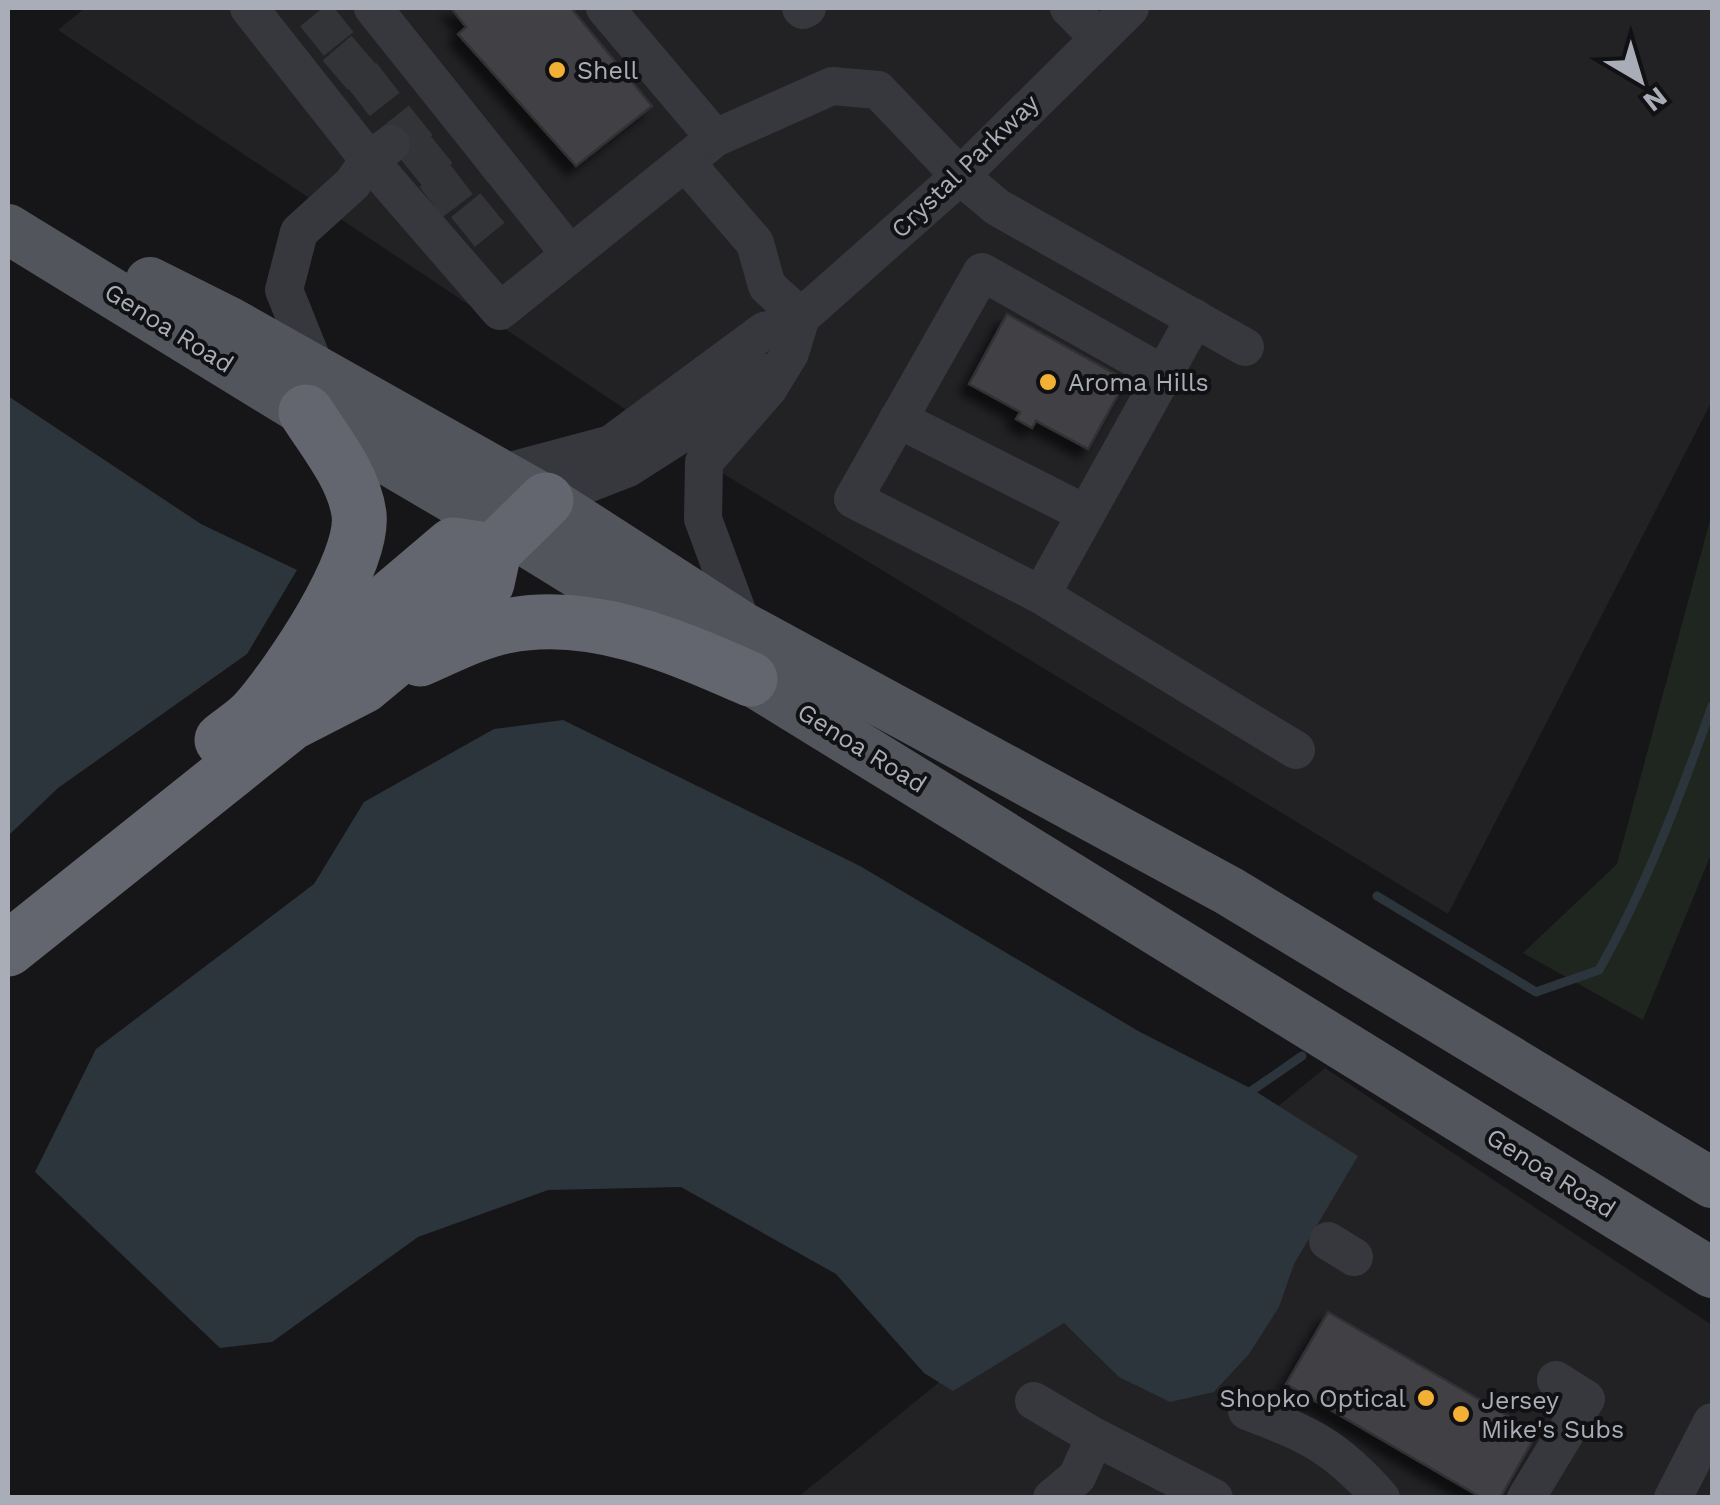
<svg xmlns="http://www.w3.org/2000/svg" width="1720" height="1505" font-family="'Work Sans',sans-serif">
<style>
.built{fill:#222225}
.green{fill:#1e261f}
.water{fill:#2c353c}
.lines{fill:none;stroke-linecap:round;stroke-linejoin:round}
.stream{stroke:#2c353c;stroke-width:9}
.building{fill:#404145;stroke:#303034;stroke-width:2.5;filter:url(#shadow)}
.minor-tunnel{stroke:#333438;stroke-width:38;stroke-dasharray:38 19;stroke-linecap:butt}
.minor{stroke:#37383d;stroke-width:38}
.major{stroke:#53555c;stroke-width:50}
.highway{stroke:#63666e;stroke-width:55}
.poi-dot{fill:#f2b134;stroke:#111113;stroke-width:4}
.labels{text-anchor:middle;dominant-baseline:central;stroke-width:8;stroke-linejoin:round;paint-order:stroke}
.poi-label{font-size:25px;fill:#a8adb8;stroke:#111113;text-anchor:start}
.street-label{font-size:25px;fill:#a8adb8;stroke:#111113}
</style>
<defs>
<filter id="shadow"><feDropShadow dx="-9" dy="9" stdDeviation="5" flood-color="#0009"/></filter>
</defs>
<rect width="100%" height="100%" fill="#161618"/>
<g class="built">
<path d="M85,8H1712V401L1448,914L704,462L58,30Z"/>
<path d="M1325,1068L1712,1325V1497L797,1498Z"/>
</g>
<path class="green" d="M1712,513V852L1643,1020L1523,953L1617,864Z"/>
<g class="water">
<path d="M8,396L201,524L297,570L247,654L58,788L8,836Z"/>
<path d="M563,720L860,866L1140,1032L1252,1089L1358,1156L1294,1264L1279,1307L1249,1354L1214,1392L1170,1402L1119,1377L1064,1323L953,1391L924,1373L836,1274L681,1187L548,1190L418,1237L272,1342L220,1348L35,1172L96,1049L314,884L364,802L494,729Z"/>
</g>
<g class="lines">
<g class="stream">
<path d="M1377,896L1536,992L1599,970C1646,887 1680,796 1712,706"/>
<path d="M1247,1094L1302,1056"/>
</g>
</g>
<g class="building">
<path d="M451,8H571L652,106L576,166L458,34L466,27Z"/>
<path d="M1007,314L1126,380L1088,449L1036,421L1032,428L1016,419L1020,412L969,384Z"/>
<path d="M1328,1312L1537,1433L1500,1498H1482L1286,1384Z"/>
</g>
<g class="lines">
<g class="minor-tunnel">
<path d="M312,41L353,8"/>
<path d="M335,75L378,38"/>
<path d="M358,101L403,66"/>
<path d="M391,144L436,108"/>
<path d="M411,172L457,135"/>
<path d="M431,202L480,165"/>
<path d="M463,232L501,201"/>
</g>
<g class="minor">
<path d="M249,8L369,160L500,311L715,138L832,86L878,90L960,176L997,207L1245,347"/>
<path d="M373,8L569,253"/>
<path d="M605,8L715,138"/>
<path d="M801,8L803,10L807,8"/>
<path d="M1069,8L1098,37"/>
<path d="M686,163L755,243L767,286L801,317"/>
<path d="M317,372L284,290L299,232L352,184L369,160L391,144"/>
<path d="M1163,374L982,272L853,499L1041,595L1296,750"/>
<path d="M898,419L1086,514"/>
<path d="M499,474L611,444L764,331L798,323"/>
<path d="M546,500L628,468L686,431L761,372"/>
<path d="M1041,595L1195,318"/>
<path d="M743,627L703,519L704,462L768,389L790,353L801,317L960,176L1130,8"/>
<path d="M1328,1241L1354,1257"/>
<path d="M1034,1401L1095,1437L1214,1498"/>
<path d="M1247,1411C1310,1435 1335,1446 1381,1498"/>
<path d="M1052,1498L1077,1477L1095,1437"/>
<path d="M1526,1498L1586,1399L1556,1380"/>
<path d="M1673,1498L1712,1422"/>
</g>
<g class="major">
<path d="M8,229L306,412L517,536L1712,1273"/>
<path d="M150,282L228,321L546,500L743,627L1229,891L1712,1183"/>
</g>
<g class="highway">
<path d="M420,659C448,647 476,632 506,626C591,609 675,646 750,679"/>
<path d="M308,668L453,545L494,551"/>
<path d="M222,740C233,731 248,722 257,711C289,674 365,563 359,514C354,477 326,443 306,412"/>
<path d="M8,949L291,723L363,686L487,583L494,551L546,500"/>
</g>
</g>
<g class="poi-dot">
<circle cx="557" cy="70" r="10"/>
<circle cx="1048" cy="382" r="10"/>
<circle cx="1426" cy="1398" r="10"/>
<circle cx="1461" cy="1414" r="10"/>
</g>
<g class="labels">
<g class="poi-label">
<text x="577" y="70">Shell</text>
<text x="1068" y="382">Aroma Hills</text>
<text x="1406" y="1398" text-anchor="end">Shopko Optical</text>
<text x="1481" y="1400">Jersey<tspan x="1481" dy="29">Mike's Subs</tspan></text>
</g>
<g class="street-label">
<text transform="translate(965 166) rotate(-44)">Crystal Parkway</text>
<text transform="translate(169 328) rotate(32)">Genoa Road</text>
<text transform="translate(862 748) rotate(32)">Genoa Road</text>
<text transform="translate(1551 1173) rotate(32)">Genoa Road</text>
</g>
</g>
<rect width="1720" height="1505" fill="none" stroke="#a8adb8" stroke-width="20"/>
<g transform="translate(1640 80) rotate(142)" stroke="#111113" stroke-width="8" paint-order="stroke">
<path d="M0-8L18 38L0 25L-18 38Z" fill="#a8adb8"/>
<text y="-15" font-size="28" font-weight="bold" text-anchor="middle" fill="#a8adb8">N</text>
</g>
</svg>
